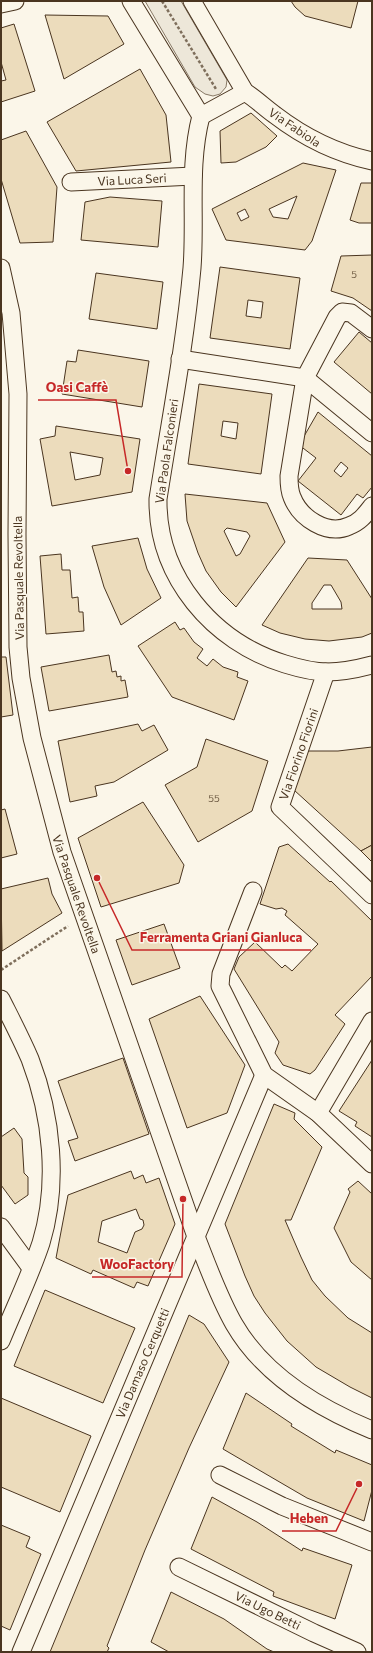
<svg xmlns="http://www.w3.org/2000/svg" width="373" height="1653" font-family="Commissioner,sans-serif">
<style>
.parking{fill:#ede7d9;stroke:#887966}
.building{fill:#ecdcbc;stroke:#4a3520;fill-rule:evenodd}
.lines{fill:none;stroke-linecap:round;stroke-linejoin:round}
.minor-casing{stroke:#4a3520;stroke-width:19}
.path{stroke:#7f6f5c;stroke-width:2.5;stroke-dasharray:3 2;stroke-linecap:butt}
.minor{stroke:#fbf6e9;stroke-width:17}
.labels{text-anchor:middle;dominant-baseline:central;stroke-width:3;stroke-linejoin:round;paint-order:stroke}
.number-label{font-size:10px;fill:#725f47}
.street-label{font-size:12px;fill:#4a3520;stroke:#fbf6e9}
.leader{fill:none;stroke:#c62828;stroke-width:1.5}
.callout-dot{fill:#c62828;stroke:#fbf6e9;stroke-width:1.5}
.callout-label{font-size:13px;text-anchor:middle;font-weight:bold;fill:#c62828;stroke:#fbf6e9;stroke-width:3;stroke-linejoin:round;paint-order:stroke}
</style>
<rect width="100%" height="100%" fill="#fbf6e9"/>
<path class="parking" d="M145,1H181L227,80L226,87L220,94L213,96L205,94L195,87Z"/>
<g class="building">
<path d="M291,1H358L351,28L305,16L295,7Z"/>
<path d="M45,15L108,16L124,44L64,79Z"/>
<path d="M14,24L35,91L1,102V81L6,80L1,62V28Z"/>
<path d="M140,69L166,115L171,162L76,171L47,122Z"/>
<path d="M251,113L277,136L266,147L236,162L221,163L220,131Z"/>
<path d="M26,131L57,187L53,242L20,243L1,179V140Z"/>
<path d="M303,163L336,170L312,241L305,250L226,240L212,209ZM297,196L288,219L273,217L269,209ZM245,209L249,217L241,221L237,213Z"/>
<path d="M361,183H372V223H359L350,220Z"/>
<path d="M110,197L162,201L158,247L81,240L85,202Z"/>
<path d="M372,255V311L353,298L331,291L341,256Z"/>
<path d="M220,267L300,278L290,349L210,338ZM248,300L263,302L261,318L246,316Z"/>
<path d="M96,273L163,282L157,329L89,319Z"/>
<path d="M359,332L372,343V394L334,362Z"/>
<path d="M78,350L149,361L142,407L62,394L67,361L76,362Z"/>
<path d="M199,384L272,394L261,474L188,464ZM223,421L238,423L236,439L221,436Z"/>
<path d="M318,412L372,456V487L363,498L357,494L341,515L298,481L316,458L299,445ZM341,462L348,468L341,477L334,471Z"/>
<path d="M56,426L140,439L132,492L52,506L40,439L55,436ZM70,452L103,458L100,475L75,480Z"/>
<path d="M185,494L267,503L285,542L236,607L221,592L206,571L198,553L187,521ZM227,528L247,532L250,536L240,554L236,556L224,531Z"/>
<path d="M138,538L147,569L161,598L121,625L104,587L92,546Z"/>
<path d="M61,554L62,570H70L72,598L78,597L79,612H83L84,631L46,634L40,556Z"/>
<path d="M308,558L347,560L372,599V633L362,637L329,641L305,639L280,633L262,625ZM324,585H331L341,602L342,609H312V603Z"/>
<path d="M175,622L180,630L184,628L194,642L203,649L197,658L207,666L213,659L223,667L238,672L237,677L248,681L234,720L172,697L138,646Z"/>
<path d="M109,655L112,672L116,671L117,677L121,676V681L125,680L128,697L49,711L41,667Z"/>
<path d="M1,657H6L13,715L1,717Z"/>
<path d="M138,724L142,731L154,725L168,750L114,782L95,786L97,796L70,802L58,741Z"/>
<path d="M206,739L268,761L252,811L198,842L165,785L197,767Z"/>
<path d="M372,747V845L361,851L294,790L306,751H338Z"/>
<path d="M143,802L184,865L179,883L101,907L78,838Z"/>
<path d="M5,809L17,854L1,858V810Z"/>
<path d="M288,844L330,882L331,881L372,921V976L335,1015L345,1024L315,1070L310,1074L283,1065L275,1053L279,1042L234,969L239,957L255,942L282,968L285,965L292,971L318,944L285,915L287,911L282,908L276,909L260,904L279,847Z"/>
<path d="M372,845V862L361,851Z"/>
<path d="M48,878L52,894L62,913L2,951L1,889Z"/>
<path d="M164,924L180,968L132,985L116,940Z"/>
<path d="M200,996L245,1065L227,1113L187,1128L149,1019Z"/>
<path d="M123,1058L149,1134L75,1161L68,1141L78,1138L58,1081Z"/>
<path d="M372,1060V1137L355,1126L357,1122L339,1111Z"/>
<path d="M274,1104L295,1113L294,1119L322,1147L291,1220H285L301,1257L312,1280L325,1296L348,1318L372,1333V1398L350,1387L316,1367L287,1341L265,1313L254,1296L245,1276L225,1224Z"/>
<path d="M14,1128L22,1139L24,1173L28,1177V1195L15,1204L1,1185V1137Z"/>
<path d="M131,1171L134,1179L143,1175L146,1183L159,1178L175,1224L148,1286L137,1282L134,1288L93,1270L91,1274L56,1258L68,1195ZM136,1209L140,1219L143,1220L144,1225L142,1229L135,1232L127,1253L98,1242L102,1221Z"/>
<path d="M358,1181L372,1194V1280L351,1262L334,1228L350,1192L348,1189Z"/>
<path d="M45,1290L135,1328L103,1403L14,1366Z"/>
<path d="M189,1315L204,1324L229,1362L189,1448L145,1550L107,1646L109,1648L107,1652H50Z"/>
<path d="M246,1393L292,1424L291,1426L335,1453L336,1450L372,1465V1490L364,1521L307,1498L223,1449Z"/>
<path d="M1,1398L91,1436L60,1512L1,1487Z"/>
<path d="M212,1497L257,1522L302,1551L303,1548L352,1565L335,1619L273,1596L274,1592L191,1549Z"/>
<path d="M1,1525L30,1537L26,1547L41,1554L10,1630L1,1626Z"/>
<path d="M171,1592L224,1619L267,1649L274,1652H169L151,1642Z"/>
</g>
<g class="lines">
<g class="minor-casing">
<g id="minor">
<path d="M131,1L201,116L245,92"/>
<path d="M192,1L245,92C256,99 264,107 275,115C305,138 335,153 372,161"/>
<path d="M1,4L15,1"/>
<path d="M201,116C188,166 196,217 192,268C185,345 170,422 158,499C157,577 213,642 285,664C298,668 313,672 327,672C342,672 357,669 372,665"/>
<path d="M71,182L193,176"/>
<path d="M1,268L11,313L18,394L17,534L18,647L21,678L32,738L62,852L195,1234C207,1264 218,1296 234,1324C264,1376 318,1408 372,1430"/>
<path d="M372,329L351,313L342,312L337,317L305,378L289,476C289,483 289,490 292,497C300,518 327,536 349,526C360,522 365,515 372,506"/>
<path d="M180,359L305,378L372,433"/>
<path d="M326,672L280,807L372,895"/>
<path d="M253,891L221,974L220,986L264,1075L318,1113L372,1164"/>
<path d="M1,999C11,1019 21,1038 30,1059C52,1116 59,1184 41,1243C30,1276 14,1309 1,1341"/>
<path d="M318,1113L372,1021"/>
<path d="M1,1227L31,1268"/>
<path d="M220,1475L282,1506L372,1542"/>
<path d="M179,1567L314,1633L357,1652"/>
<path d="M21,1652L264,1075"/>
</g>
</g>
<g class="path">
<path d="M162,1L216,89"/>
<path d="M1,970L68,926"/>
</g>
<use href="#minor" class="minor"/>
</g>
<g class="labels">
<g class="number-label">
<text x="354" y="274">5</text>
<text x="214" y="798">55</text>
</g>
<g class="street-label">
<text transform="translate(295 127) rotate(34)">Via Fabiola</text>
<text transform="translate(132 179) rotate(-3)">Via Luca Seri</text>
<text transform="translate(166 451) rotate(-82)">Via Paola Falconieri</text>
<text transform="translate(18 578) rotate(-91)">Via Pasquale Revoltella</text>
<text transform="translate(298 754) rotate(-71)">Via Fiorino Fiorini</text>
<text transform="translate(77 894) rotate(71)">Via Pasquale Revoltella</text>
<text transform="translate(142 1363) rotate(-67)">Via Damaso Cerquetti</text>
<text transform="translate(268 1610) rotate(26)">Via Ugo Betti</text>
</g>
</g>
<path class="leader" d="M128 471L116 400H38M97 878L132 950H311M183 1199L182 1277H92M359 1484L336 1531H282"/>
<g class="callout-dot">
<circle cx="128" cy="471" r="4"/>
<circle cx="97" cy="878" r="4"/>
<circle cx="183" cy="1199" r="4"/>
<circle cx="359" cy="1484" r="4"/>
</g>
<g class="callout-label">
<text x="77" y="392">Oasi Caffè</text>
<text x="221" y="942">Ferramenta Griani Gianluca</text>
<text x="137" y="1269">WooFactory</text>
<text x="309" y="1523">Heben</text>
</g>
<rect width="373" height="1653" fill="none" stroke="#4a3520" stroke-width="4"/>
</svg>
